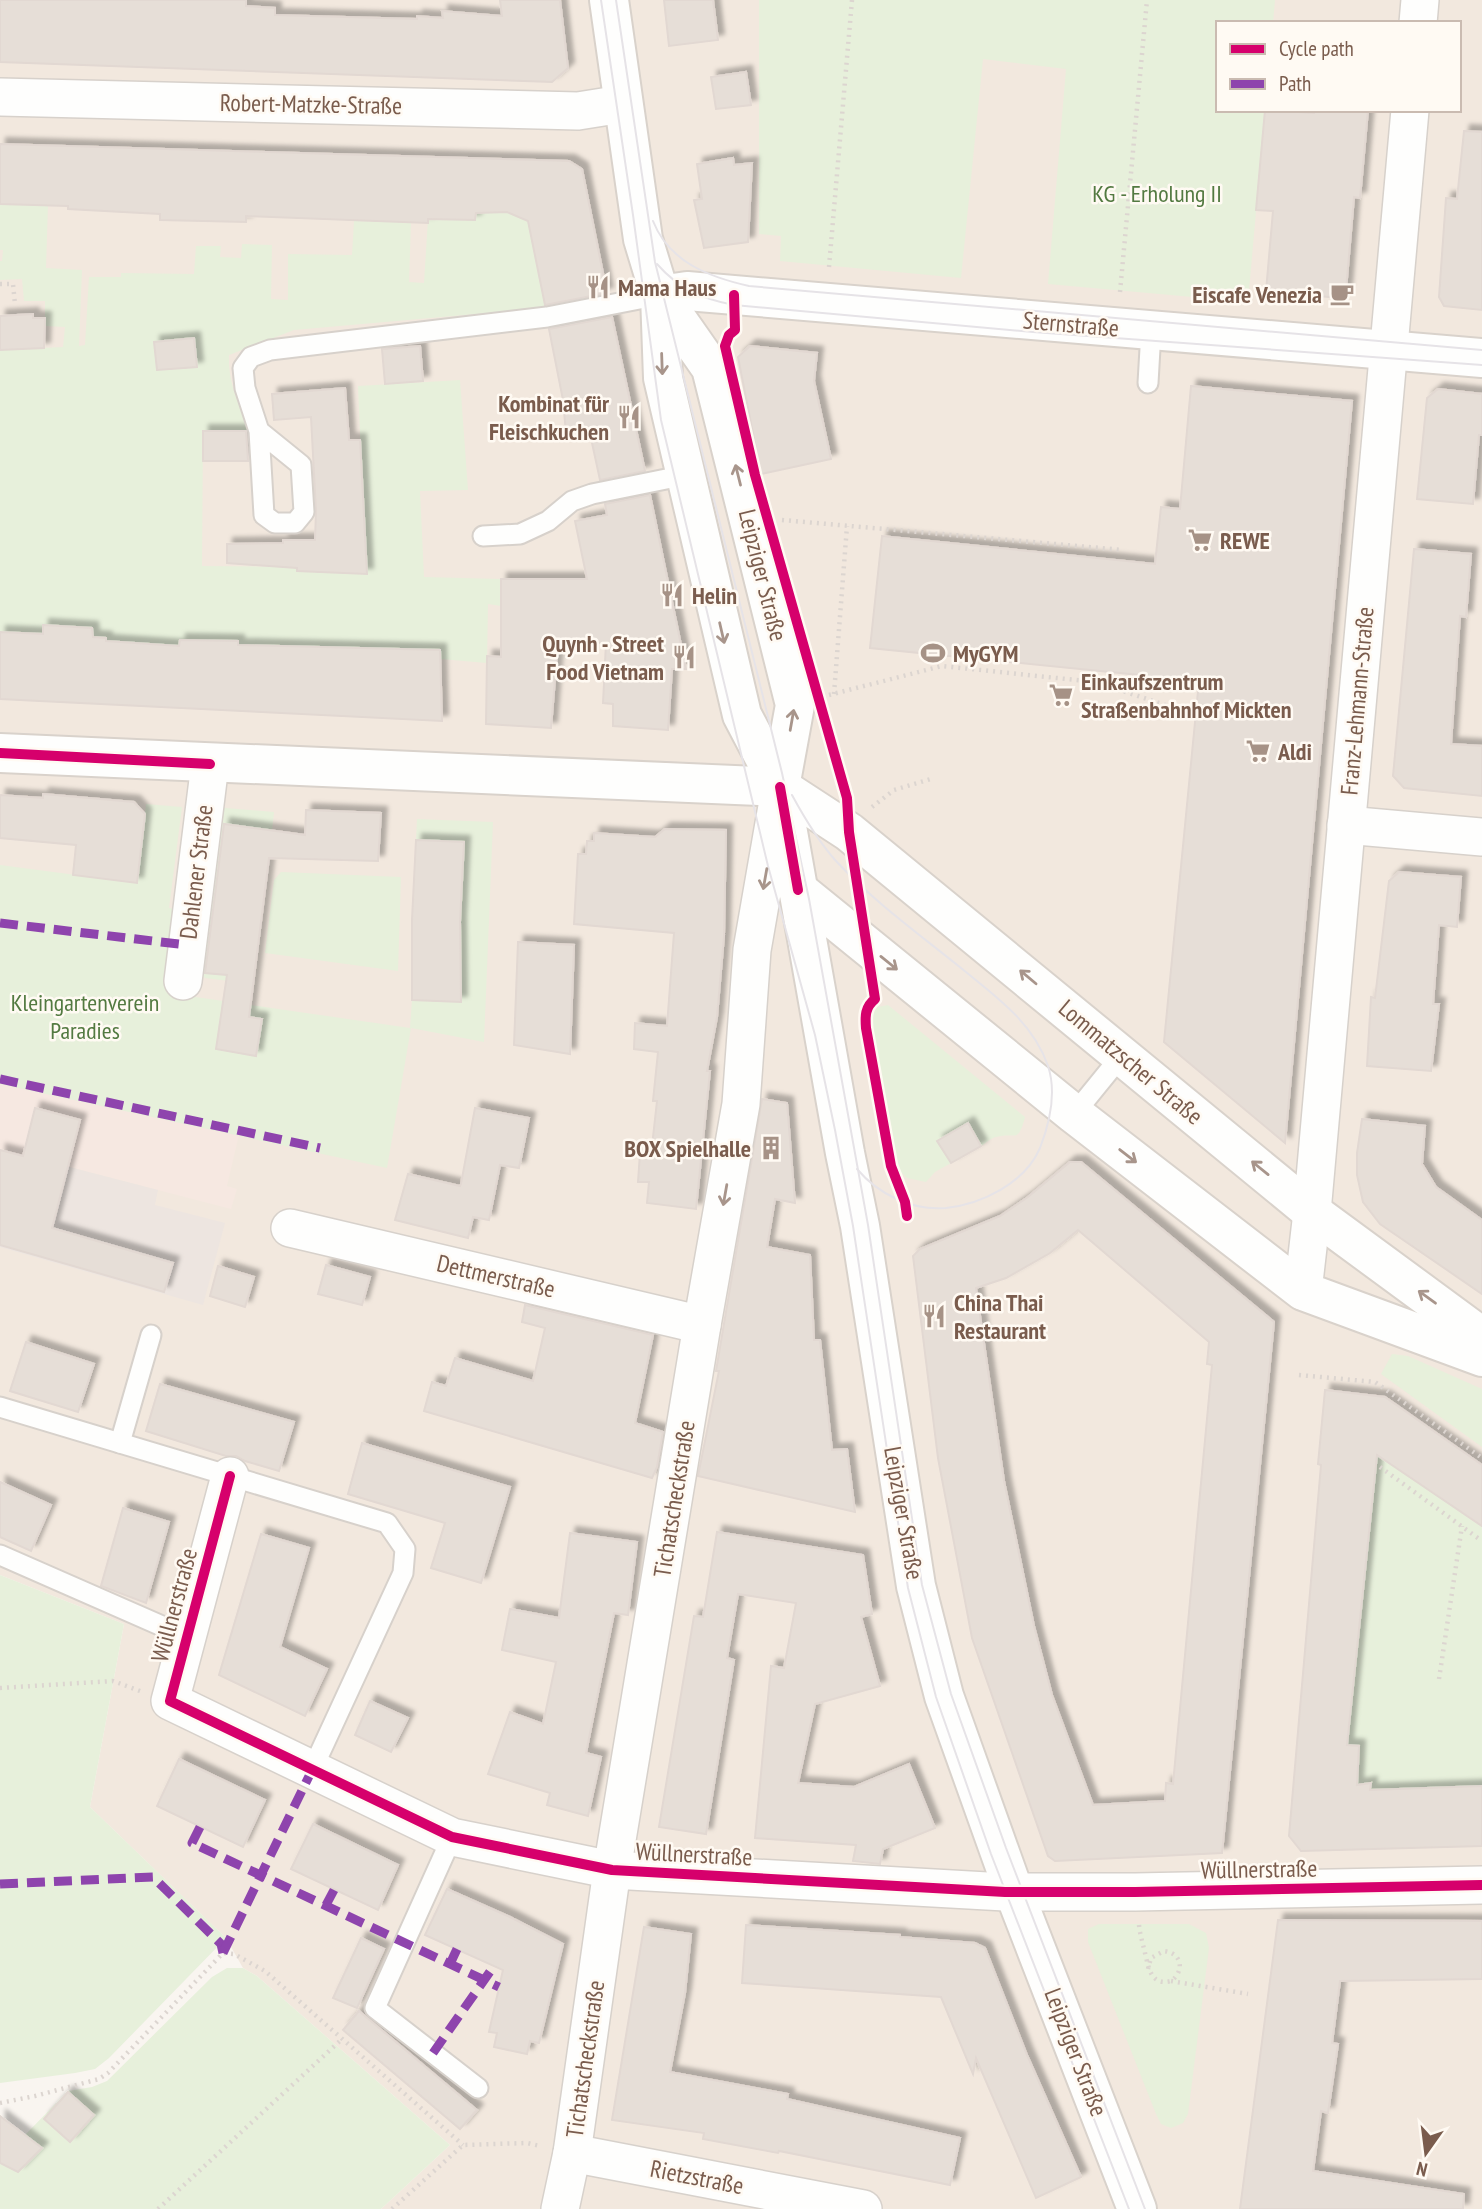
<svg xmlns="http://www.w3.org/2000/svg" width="1482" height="2209" font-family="'PT Sans Narrow',sans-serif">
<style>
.residential{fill:#f2e8de;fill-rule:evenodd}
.commercial{fill:#f6e8e1}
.industrial{fill:#ede5e0}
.green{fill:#e7f0db;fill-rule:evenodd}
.building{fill:#e6ded7;stroke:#e2d8d2;stroke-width:2;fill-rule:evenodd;filter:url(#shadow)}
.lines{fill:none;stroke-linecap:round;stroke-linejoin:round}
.lane-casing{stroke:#d7d1cb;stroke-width:23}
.street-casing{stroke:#d7d1cb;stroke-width:40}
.secondary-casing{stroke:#d9d2cb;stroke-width:42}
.path{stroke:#dcd5d0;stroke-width:4.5;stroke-dasharray:2 5;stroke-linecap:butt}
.lane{stroke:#fefefd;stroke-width:19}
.street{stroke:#fefefd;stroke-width:37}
.secondary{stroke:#fefefd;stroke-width:38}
.tram{stroke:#e6e3e7;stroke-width:2}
.quiet{stroke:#8e44ad;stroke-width:9;stroke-dasharray:18 9;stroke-linecap:butt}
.cycleway-casing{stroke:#fffaf3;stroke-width:15}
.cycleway{stroke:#d6006c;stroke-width:10}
.oneway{stroke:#a8958b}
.labels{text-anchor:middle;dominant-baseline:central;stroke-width:5;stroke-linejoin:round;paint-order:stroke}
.street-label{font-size:24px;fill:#7a5c4d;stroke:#fffaf3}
.park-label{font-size:24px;fill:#537a41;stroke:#fffaf3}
.poi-label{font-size:24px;font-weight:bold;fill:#7a5c4d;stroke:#fffaf3;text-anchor:start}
</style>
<defs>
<filter id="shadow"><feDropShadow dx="6" dy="-6" stdDeviation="2" flood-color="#0004"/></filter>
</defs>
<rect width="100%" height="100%" fill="#f9f5f0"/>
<path class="residential" d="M0,0H1482V2209H381L450,2145L257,1976L243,1968L226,1938L90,1807L124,1624L0,1575ZM1218,23H1459V110H1218Z"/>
<path class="commercial" d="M0,1084L239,1135L227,1186L237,1189L231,1209L0,1149Z"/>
<path class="industrial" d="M0,1149L158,1190L155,1205L225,1223L203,1305L0,1247Z"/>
<g class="green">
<path d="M759,0H1275L1273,23H1218V110H1265L1248,302L1048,284L1066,69L983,59L961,278L780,261L781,236L759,234Z"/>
<path d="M0,204L48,205L46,268L82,270L79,346L85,345L89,277H121V273L194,274L196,246H221L220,257L241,258L242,244L272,245L271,299L288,300V254L352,255L354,221L411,222L409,282L424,283L428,219L476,213L524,212L532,222L534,250L545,308L294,330L229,355C228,384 239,405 250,431H203L202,566L297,567L298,571L366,574L358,386L460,380L468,490L420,491L424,577L501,579V606L488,604L487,663L440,659V650L317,654V646H284V651L180,640L179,646L106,641V638L92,637V628L43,625V633L0,632V350L63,347L65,327L45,326V301H24L22,279L0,280V261H2L3,250H0ZM194,338L197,367L154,342Z"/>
<path d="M146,804L182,807L169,908L176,909L168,993L410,1028L412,1000L461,1002L460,922L464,843L416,840L417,819L493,822L484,1042L411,1028L387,1168L0,1084V865L137,883Z"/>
<path d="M214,807L274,812L272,831L223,825L205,972L254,979L253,984L205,978L195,967Z"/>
<path d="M281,872L401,877L398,971L265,953L274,880Z"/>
<path d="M888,1005L1025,1117C1018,1144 1016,1132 996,1137C991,1138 986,1143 981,1146L967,1123L938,1141L951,1163L935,1172L926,1182L907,1178L898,1169L870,1017L878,1007Z"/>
<path d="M1392,1354L1408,1356L1482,1389V1447L1381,1374Z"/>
<path d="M1370,1442L1388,1462L1482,1527V1786L1370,1790L1368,1783L1357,1784L1359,1746L1347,1745L1375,1469Z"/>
<path d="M0,1575L124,1624L90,1807L226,1938L109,2058L95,2069L75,2073L0,2083Z"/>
<path d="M1099,1924H1189L1206,1933L1209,1948L1188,2114L1183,2123L1171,2128L1161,2124L1156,2114L1088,1942V1929Z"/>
<path d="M227,1968H243L257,1976L450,2145L381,2209H0V2115L25,2135L68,2091L92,2087L107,2081L212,1977Z"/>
</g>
<g class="building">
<path d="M0,0H246V6L275,8V15L417,19V16L443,18L442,11L502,16L500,0H560L568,68L552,82L0,62Z"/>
<path d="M664,0H713L718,40L669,46Z"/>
<path d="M746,72L751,105L716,109L711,77Z"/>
<path d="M1265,110L1314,113V110H1368L1360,198L1354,197L1346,290L1339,298L1266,291L1273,211L1256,210Z"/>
<path d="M1464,131L1482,132V310L1444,306L1439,297L1446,198L1457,199Z"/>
<path d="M0,144L569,161L582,169L607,293L545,305L528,221L507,212L476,213L475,220L428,219V223L246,216V222L160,220V214L68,209V206L0,204Z"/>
<path d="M733,158L734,165L752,163L748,242L704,248L694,200L702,199L697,164Z"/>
<path d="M33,314V318H45L44,348L0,350V316Z"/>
<path d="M612,317L645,471L600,480L589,429L566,433L563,400L549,329Z"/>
<path d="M194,338L197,367L157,370L154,342Z"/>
<path d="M420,346L423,381L385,384L382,349Z"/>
<path d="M750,346L817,353L814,381L831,459L761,474L738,357Z"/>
<path d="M1191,386L1352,401L1285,1143L1164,1042L1199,681L870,648L882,536L1155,564L1161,507L1180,509Z"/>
<path d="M345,388L349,440H360L367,574L297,571V568L227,563V544L283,543V540H315L316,511L311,417L274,420L272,394Z"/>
<path d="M1438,389L1482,394V435H1479L1473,504L1417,499L1427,398Z"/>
<path d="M203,431H246L248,461H203Z"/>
<path d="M650,495L686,669H672L668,730L613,726V704L603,703L606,643L558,642L551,728L486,724L487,656L501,657V579H587L575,521L607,515L605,504Z"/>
<path d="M1414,549L1471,554L1466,617L1460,616L1451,744L1482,746V796L1404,788L1393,776Z"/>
<path d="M43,625L92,628L93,637L106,638V641L179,646L180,640L238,641V645L440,650L442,721L0,699V632L43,634Z"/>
<path d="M43,794L134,802L145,814L137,883L73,875L76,845L0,838V795L43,798Z"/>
<path d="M306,810L381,813L378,861L269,858L249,1017L262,1019L256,1056L216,1049L227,975L205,973L224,824L305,835Z"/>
<path d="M665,829L726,830L724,936L717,1017L707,1071H710L696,1209L647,1203L649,1182H638L640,1153L651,1155L657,1101H653L658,1052L634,1049L635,1023L667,1026L674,933L574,924L578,854H586L587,841H594V833L655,837Z"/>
<path d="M416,840L464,842L460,922L461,1002L412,1000V920Z"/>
<path d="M1399,872L1461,877L1457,927L1439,925L1433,1004H1439L1431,1071L1367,1066L1371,997L1375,998L1389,881Z"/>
<path d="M518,942L574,945L570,1054L514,1045Z"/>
<path d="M762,1099L787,1103L795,1203L775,1199L767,1247L810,1255L814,1340H820L832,1450L847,1449L855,1512L698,1476L719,1371H716Z"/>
<path d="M35,1108L80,1120L52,1228L173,1263L164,1292L0,1245V1150L23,1156Z"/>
<path d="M475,1108L529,1118L519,1168L500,1165L489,1220L473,1217L468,1238L395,1220L408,1174L460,1186L461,1184Z"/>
<path d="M1362,1119L1425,1126L1422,1164L1436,1187L1482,1220V1294L1380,1224L1363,1202L1357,1175V1153Z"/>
<path d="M968,1123L981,1146L951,1163L937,1141Z"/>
<path d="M1070,1162H1081L1274,1322L1222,1853L1055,1861L1048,1856L972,1638L938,1458L913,1256L920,1249L1000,1216L1028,1197ZM1078,1230L1209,1342L1207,1364L1212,1365L1173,1784L1166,1783L1165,1801L1093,1805L1052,1695L1034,1626L1004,1481L976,1288L1006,1278L1050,1253Z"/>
<path d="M326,1265L370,1277L362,1305L318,1294Z"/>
<path d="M218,1266L254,1277L245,1307L210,1296Z"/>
<path d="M525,1305L653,1335L635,1423L663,1432L657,1467L652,1478L424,1411L432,1382L446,1386L455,1358L533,1381L545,1328L522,1322Z"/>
<path d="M26,1342L94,1364L78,1412L10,1391Z"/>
<path d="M160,1384L294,1422L279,1471L245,1461L236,1456H226L146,1431Z"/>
<path d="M1325,1390L1385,1397L1482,1465V1526L1377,1455L1347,1745L1359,1746L1357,1785L1371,1783L1370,1790L1482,1786V1846L1301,1851L1289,1836L1321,1465L1318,1464Z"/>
<path d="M362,1443L510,1487L481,1583L431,1568L445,1523L348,1494Z"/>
<path d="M0,1482L51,1505L31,1551L0,1537Z"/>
<path d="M123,1508L169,1522L146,1603L101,1586Z"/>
<path d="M717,1532L863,1555L872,1614L861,1617L880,1686L815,1704L798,1783L854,1787L909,1764L935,1828L883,1849L880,1864L853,1861L856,1845L755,1838L771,1666L784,1668L796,1603L738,1594L727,1658L734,1660L706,1834L659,1827L694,1616L703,1617Z"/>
<path d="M570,1533L637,1542L628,1615L614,1613L586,1753L601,1757L588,1816L547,1805L550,1793L488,1774L510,1712L543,1724L556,1662L502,1650L510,1609L559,1618Z"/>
<path d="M261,1534L309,1548L280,1647L327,1669L305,1716L219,1675Z"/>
<path d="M370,1701L408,1718L391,1752L355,1735Z"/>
<path d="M179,1759L265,1800L243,1847L157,1806Z"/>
<path d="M313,1824L398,1865L378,1910L291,1869Z"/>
<path d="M447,1889L510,1917L563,1944L539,2043L530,2041L527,2054L494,2047L497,2033L489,2032L503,1970L425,1935Z"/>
<path d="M1278,1920L1482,1921V1979L1340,1981L1332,2043L1338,2044L1328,2113L1321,2111L1313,2171L1464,2194L1463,2209H1240Z"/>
<path d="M746,1925L900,1935V1937L975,1943L985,1948L1027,2055L1081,2177L1036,2198L976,2058L973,2074L941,1997L742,1983Z"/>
<path d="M644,1927L691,1934L685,1993L670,2072L788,2094L787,2099L960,2138L950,2185L779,2151L778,2153L703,2139L704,2133L612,2120Z"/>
<path d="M361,1938L384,1949L357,2008L333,1998Z"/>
<path d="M359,2011L477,2110L460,2129L343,2030Z"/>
<path d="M68,2092L94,2115L70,2142L44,2119Z"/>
<path d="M0,2116L42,2148L18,2172L0,2163Z"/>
</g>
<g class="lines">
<g class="lane-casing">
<g id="lane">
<path d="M1148,383L1151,331"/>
<path d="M259,431L264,515L275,523H295L304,512L301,465L259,431L245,388L243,368L251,357L270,350L547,317L660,295"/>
<path d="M483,536L520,534L548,521L572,501L592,494L686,475"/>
<path d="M1074,1114L1122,1055"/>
<path d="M0,1407L387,1523L405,1549L403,1573L312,1770"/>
<path d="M120,1443L151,1335"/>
<path d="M0,1555L187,1637"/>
<path d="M452,1837L375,2008L478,2088"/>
</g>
</g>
<g class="street-casing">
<g id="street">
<path d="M1418,23L1420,0"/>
<path d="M0,97L578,111L622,104"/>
<path d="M1346,825L1482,837"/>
<path d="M183,981L210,764"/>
<path d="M290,1228L702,1325"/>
<path d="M1303,1291L1312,1212L1410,110"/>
<path d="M230,1476L170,1701L452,1837L612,1870L1005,1892H1135L1482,1885"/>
<path d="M572,2153L863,2209"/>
<path d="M560,2209L572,2153L612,1870L702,1325L741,1104L752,950L779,795"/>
</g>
</g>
<g class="secondary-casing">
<g id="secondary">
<path d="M609,0L643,239L660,295L663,378L742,715L780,787L845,1153L860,1226L916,1586L944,1696L1014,1892L1137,2209"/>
<path d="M660,295L687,291L1482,358"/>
<path d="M660,295L711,368L795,705L780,787"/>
<path d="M0,753L780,787L849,832L1312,1212L1482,1337"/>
<path d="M798,890L1074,1114L1303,1291L1482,1357"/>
</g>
</g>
<g class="path">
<path d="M829,267L852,0"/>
<path d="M0,284H13L15,304"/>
<path d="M1120,292L1147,0"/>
<path d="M782,520L1123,550"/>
<path d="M834,694L847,526"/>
<path d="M829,695L942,666L1095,682L1196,715"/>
<path d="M872,807L894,790L934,778"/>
<path d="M1299,1375L1375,1382L1482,1458"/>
<path d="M1380,1467L1482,1541"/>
<path d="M1439,1679L1462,1526"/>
<path d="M0,1688L113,1681L140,1691"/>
<path d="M1139,1925C1140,1935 1143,1944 1145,1953C1149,1969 1151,1986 1171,1981C1185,1971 1182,1953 1164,1951L1151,1958L1148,1969"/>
<path d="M1171,1981L1248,1994"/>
<path d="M0,2103L35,2096L99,2079L108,2073L223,1953L234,1954L265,1971L463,2145"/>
<path d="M158,2209L342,2039"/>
<path d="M392,2209L463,2145L527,2143L540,2146"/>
</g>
<use href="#lane" class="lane"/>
<use href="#street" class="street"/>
<use href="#secondary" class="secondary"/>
<g class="tram">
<path d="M601,0L633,215L661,420L768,866L815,1035L835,1130L853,1226L908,1588L936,1697L991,1854L1129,2209"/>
<path d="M616,0L655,262L782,773L809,899L868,1225L922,1585L951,1694L1006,1848L1145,2209"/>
<path d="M653,221C669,262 709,277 749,286L1482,350"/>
<path d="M657,264C679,289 702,299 734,305L1033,332L1482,365"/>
<path d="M792,795C805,819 818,841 836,861C873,901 919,934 961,968C995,996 1033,1022 1048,1066C1057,1093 1050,1122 1040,1148C1025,1183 982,1204 946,1208C912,1211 878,1194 857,1169"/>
</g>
<g class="quiet">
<path d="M0,923L187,945"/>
<path d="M0,1079L320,1148"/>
<path d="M200,1827L192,1843L499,1987"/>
<path d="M0,1884L153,1877L221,1944L223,1953"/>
<path d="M326,1905L334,1890"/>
<path d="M223,1953L312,1770"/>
<path d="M450,1964L457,1949"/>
<path d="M433,2053L494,1966"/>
</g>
<g class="cycleway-casing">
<g id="cycleway">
<path d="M734,295L735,330L729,335L725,346L755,475L847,798L849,832L875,999C865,1007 865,1016 866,1028L891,1166L905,1202L907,1216"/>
<path d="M0,753L210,764"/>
<path d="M780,787L798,890"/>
<path d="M230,1476L170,1701L452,1837L612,1870L1005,1892H1135L1482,1885"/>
</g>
</g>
<use href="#cycleway" class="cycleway"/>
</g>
<defs><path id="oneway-shaft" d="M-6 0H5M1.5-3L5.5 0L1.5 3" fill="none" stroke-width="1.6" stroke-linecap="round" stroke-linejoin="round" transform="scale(1.75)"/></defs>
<g class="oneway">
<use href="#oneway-shaft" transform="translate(662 364) rotate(88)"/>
<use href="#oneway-shaft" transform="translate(738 475) rotate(-104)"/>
<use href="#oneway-shaft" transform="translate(722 633) rotate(77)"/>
<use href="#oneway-shaft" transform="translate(792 720) rotate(-80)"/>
<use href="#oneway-shaft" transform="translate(765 879) rotate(100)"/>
<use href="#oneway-shaft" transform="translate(889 963) rotate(39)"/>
<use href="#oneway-shaft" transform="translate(1028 977) rotate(-140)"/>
<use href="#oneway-shaft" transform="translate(1128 1156) rotate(38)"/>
<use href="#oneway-shaft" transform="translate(1260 1168) rotate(-141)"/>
<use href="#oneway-shaft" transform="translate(725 1195) rotate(100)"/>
<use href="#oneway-shaft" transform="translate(1427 1297) rotate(-144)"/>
</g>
<defs>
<g id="restaurant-bare" transform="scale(1.89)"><path d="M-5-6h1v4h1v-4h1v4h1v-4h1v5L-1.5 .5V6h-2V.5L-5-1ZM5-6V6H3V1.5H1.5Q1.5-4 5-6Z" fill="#a69286" stroke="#fffaf3" stroke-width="2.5" paint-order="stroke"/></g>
<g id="cafe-bare" transform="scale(1.89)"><path d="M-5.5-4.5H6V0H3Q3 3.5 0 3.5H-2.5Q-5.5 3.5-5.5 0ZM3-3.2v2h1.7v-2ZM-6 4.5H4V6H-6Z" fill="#a69286" stroke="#fffaf3" stroke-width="2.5" paint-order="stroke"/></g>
<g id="supermarket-bare" transform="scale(1.89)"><path d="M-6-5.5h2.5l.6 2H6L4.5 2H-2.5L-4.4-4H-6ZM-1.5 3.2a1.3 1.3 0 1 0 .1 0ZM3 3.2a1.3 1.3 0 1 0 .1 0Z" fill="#a69286" stroke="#fffaf3" stroke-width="2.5" paint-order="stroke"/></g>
<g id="stadium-bare" transform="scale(1.89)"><path d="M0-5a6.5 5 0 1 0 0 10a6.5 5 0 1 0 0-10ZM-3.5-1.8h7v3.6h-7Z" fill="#a69286" stroke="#fffaf3" stroke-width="2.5" paint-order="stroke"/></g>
<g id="building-bare" transform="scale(1.89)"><path d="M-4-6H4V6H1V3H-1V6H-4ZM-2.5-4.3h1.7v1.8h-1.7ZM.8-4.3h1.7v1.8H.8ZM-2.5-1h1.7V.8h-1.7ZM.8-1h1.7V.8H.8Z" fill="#a69286" stroke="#fffaf3" stroke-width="2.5" paint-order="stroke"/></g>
</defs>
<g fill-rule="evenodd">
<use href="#restaurant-bare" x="598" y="287"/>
<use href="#cafe-bare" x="1342" y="294"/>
<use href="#restaurant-bare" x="629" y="417"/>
<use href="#supermarket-bare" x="1200" y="540"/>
<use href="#restaurant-bare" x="672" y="595"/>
<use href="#stadium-bare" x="933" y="653"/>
<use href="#restaurant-bare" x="684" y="657"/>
<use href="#supermarket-bare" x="1061" y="695"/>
<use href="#supermarket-bare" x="1258" y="751"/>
<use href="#building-bare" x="771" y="1148"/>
<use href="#restaurant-bare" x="934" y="1316"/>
</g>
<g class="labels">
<g class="street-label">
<text transform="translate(311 104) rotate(1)">Robert-Matzke-Straße</text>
<text transform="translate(1071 324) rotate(5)">Sternstraße</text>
<text transform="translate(763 575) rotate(76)">Leipziger Straße</text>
<text transform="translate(1357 701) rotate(-85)">Franz-Lehmann-Straße</text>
<text transform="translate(196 872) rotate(-83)">Dahlener Straße</text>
<text transform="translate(1131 1062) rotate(40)">Lommatzscher Straße</text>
<text transform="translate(496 1276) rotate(13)">Dettmerstraße</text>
<text transform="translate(674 1499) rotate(-81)">Tichatscheckstraße</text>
<text transform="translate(904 1513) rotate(80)">Leipziger Straße</text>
<text transform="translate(174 1605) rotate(-75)">Wüllnerstraße</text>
<text transform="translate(694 1854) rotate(3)">Wüllnerstraße</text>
<text transform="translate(1259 1869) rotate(-1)">Wüllnerstraße</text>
<text transform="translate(1076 2052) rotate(69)">Leipziger Straße</text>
<text transform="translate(585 2059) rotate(-82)">Tichatscheckstraße</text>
<text transform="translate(697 2177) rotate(11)">Rietzstraße</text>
</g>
<g class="park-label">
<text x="1157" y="193">KG - Erholung II</text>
<text x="85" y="1002">Kleingartenverein<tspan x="85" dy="28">Paradies</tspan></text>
</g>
<g class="poi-label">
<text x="618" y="287">Mama Haus</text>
<text x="1322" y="294" text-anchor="end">Eiscafe Venezia</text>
<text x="609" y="403" text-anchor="end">Kombinat für<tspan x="609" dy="28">Fleischkuchen</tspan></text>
<text x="1220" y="540">REWE</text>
<text x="692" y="595">Helin</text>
<text x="664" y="643" text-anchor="end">Quynh - Street<tspan x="664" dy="28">Food Vietnam</tspan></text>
<text x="953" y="653">MyGYM</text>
<text x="1081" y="681">Einkaufszentrum<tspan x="1081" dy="28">Straßenbahnhof Mickten</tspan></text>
<text x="1278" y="751">Aldi</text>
<text x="751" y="1148" text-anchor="end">BOX Spielhalle</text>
<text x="954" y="1302">China Thai<tspan x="954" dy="28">Restaurant</tspan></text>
</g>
</g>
<rect x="1216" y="21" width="245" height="91" fill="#fffaf3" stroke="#cabbb1" stroke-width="2"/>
<rect x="1230" y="44" width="35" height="10" fill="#d6006c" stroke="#cabbb1" stroke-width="2"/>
<text x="1279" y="56" font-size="21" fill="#7a5c4d">Cycle path</text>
<rect x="1230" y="79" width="35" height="10" fill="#8e44ad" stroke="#cabbb1" stroke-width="2"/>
<text x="1279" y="91" font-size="21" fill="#7a5c4d">Path</text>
<g transform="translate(1426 2153) rotate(194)" stroke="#fffaf3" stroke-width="5" paint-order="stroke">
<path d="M0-5L12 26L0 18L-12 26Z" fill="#7a5c4d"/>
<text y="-10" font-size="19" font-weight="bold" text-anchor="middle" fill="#7a5c4d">N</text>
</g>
</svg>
